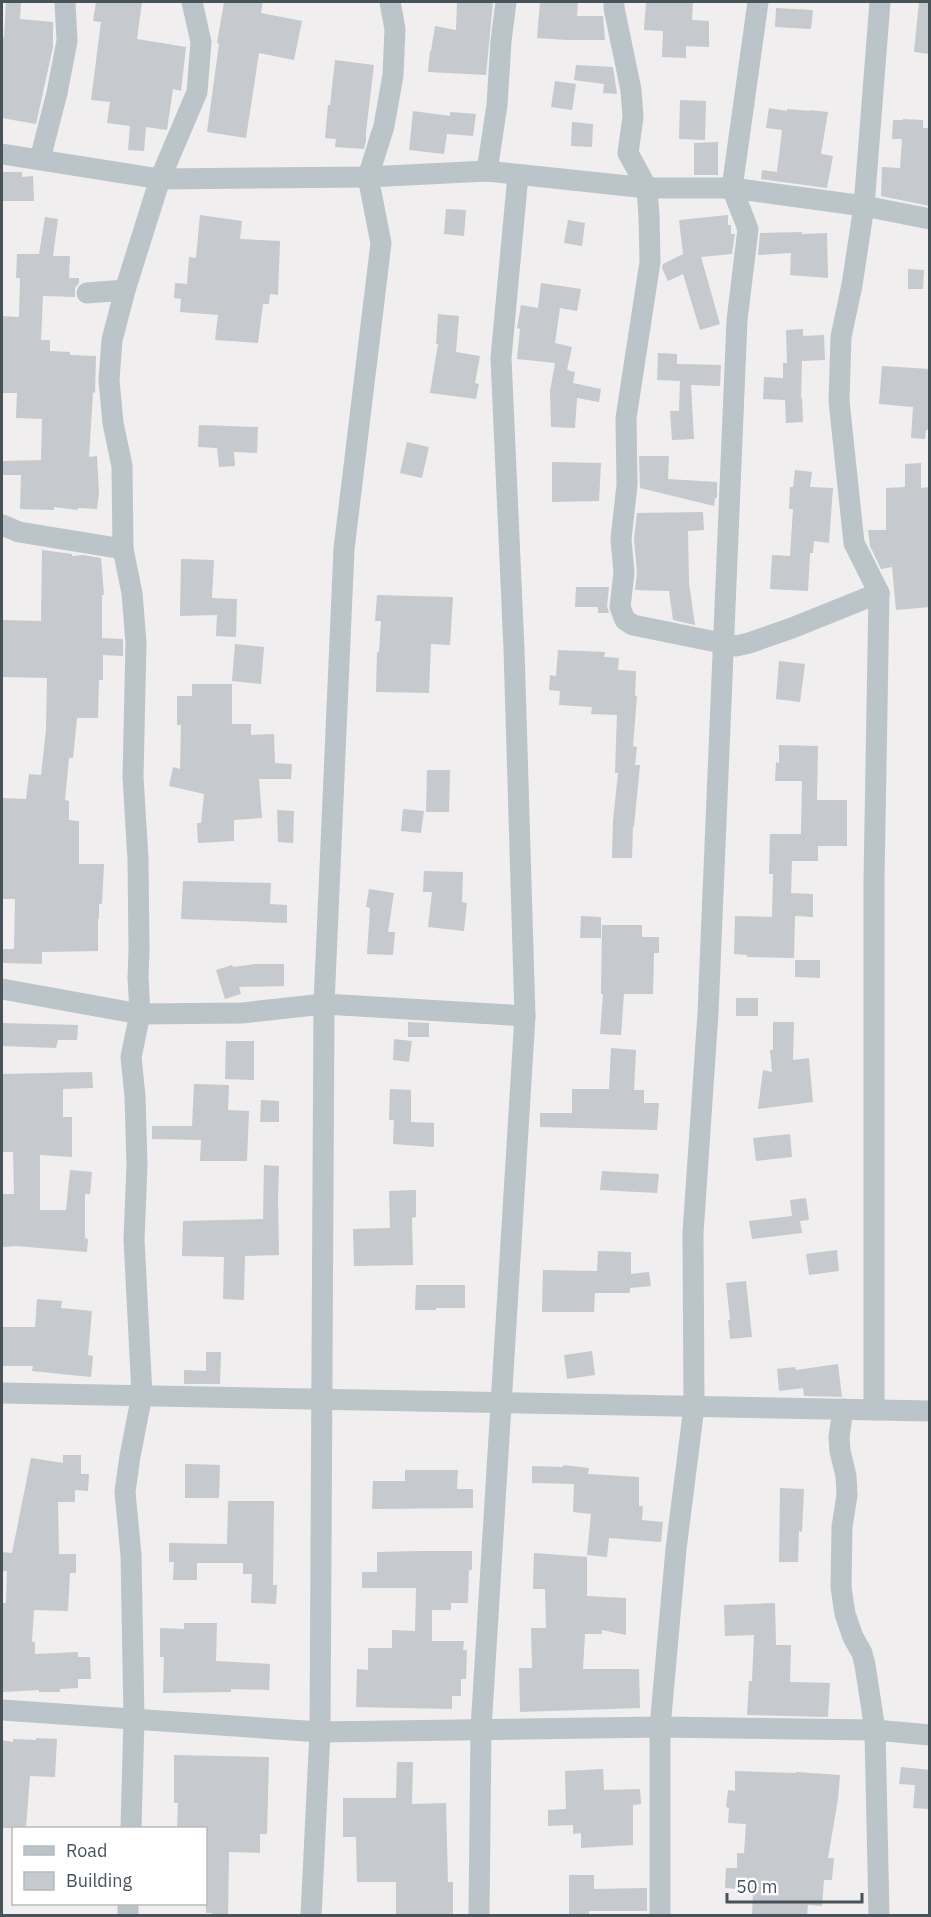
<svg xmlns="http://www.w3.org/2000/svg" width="931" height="1917" font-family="'IBM Plex Sans',sans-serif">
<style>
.building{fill:#c6c9cd}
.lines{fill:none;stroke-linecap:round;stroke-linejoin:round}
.street{stroke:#bac4c9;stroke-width:21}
</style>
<rect width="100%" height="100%" fill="#f0eeee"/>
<g class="building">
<path d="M6,2H21L20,19L53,22V47L36,124L2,118V37H4Z"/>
<path d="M96,2H142L137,39L186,47L181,91L173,89L167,130L146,127L144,151L128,150L130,126L107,123L110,102L91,100L101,22L93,21Z"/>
<path d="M224,2H263L261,13L302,21L294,60L259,53L246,138L207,132L219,44L217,43Z"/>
<path d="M457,2H493L486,75L428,72L430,51H431L435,26L456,30Z"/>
<path d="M540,2H578L577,16H603L605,40H568L537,38Z"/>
<path d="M646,2H693L692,20L709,21V47L686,46V58L662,57L663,31L644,30Z"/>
<path d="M919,2H930V54L914,52Z"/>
<path d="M776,8L813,10L811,29L775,27Z"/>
<path d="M335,60L374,65L366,132V141L364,149L335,147L336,139L325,138L328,105H330Z"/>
<path d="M576,65L613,67L617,94L603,93L604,84L574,80Z"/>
<path d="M555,81L576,84L572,110L551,107Z"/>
<path d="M680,100L706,101L705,140L679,139Z"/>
<path d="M769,108L787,111V109L810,111V110L828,112L821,154L833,156L827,188L761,179L762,170L777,172L782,130L766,128Z"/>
<path d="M413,111L450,116V112L476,114L473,136L447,134L444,154L409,150Z"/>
<path d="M903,119L923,120V128H930V206L881,196L882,167L900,168L902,139H892L893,120H903Z"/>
<path d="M572,122L593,124L592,147L571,146Z"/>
<path d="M718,142V175H694V143Z"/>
<path d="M3,172H22V177L33,176L34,201H3Z"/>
<path d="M446,209L466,210L464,236L444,234Z"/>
<path d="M200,215L242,221L240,239L280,241L278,295L270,294L269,304H263L258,343L215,340L218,315L180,312L181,299L174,298L175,283L187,284L189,257L196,258Z"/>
<path d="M728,215V225H731V234H735L732,254L701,257L720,324L700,330L683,274L668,281L662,268L663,264L683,254L679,220Z"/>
<path d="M45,217L58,219L53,256H70L69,278H79V283L75,288V297L43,296L41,340H50V351L70,352V355L96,356L95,393L93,392L89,457L97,456L99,493L97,509L78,508V510L54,507V510L20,509L21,475H3V461L41,460L42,419L16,418L17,393H2V316L19,317L20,278H16L17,254H39Z"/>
<path d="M568,220L585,223L582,246L564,243Z"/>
<path d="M802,232V234L827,233L828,278L790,275L791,253L758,255L760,233Z"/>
<path d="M908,269L924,270L923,289H908Z"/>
<path d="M541,283L581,289L577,311L560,308L555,343L572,347L567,370L575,372L573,383L601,389L599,402L577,398L575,428L551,427L550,391L555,363L517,359L520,329L517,328L521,305L538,308Z"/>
<path d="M438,314L459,316L456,352L480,356L475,383L479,384L476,399L430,393L438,344H436Z"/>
<path d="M803,329V336L824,335L825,360L802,361L801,398H802L803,422L786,423L785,400L763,399L764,377L783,378V363H787L786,330Z"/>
<path d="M658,353L677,354V364L721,365L720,386L691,385L694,439L672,440L670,411H679L680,381L657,380Z"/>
<path d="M882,366L930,369V430H926L925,439L911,438L913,407L879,404Z"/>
<path d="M199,425L258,427L257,453L234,452L235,466L219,467L217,448L198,447Z"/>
<path d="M407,442L429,447L422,478L400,473Z"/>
<path d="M639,456H669L668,479L717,482V498H715L714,506L640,488Z"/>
<path d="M552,462L601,463L599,501L552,502Z"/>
<path d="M921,463V488L930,487V607L896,610L892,567L881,569L870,546L868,530H886V488L905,487V464Z"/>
<path d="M795,470L812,472L810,487L833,488L829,543L814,541L813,553H810L808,591L770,589L772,555L790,556L793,509H789L790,487H793Z"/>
<path d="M703,512L704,530L688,531L689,583L695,625L673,620L669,591L635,590L637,572L634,539L637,513Z"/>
<path d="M42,550L72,554V556L83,555L101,558L104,595H102V638L123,639V656L103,655V680H99L98,718H77L73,758H69L65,800L69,801V820L79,821V864H104L102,904H99V919H98V951L42,952V964L2,963V949H14L15,899H2V798L26,799L29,774L41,775L46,730L47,678L2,677V620L41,621Z"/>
<path d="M181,559L214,560L212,598L237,599L236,637L216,636L217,615L180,616Z"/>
<path d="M576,587H609L607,606L609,613H598V607H575Z"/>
<path d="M377,595L453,597L450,645L431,644L429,693L376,692L377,652H379L381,621H375Z"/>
<path d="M235,644L264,647L261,684L232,681Z"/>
<path d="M558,650L605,652L604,657L619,658L618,670L636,671L635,696H637L633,746L637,747L635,765H640L634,826H633L632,858H612L613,821L618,773H615L617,715L591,714L592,707L559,705L560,691L549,690L550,675L556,676Z"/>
<path d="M779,661L805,664L800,702L776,699Z"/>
<path d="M192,684H232V724H251V735L274,734L275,763L292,764L291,779H259L262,818L234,820V841L198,843L197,823H201L204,794L169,786L173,767L180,769L181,725H177V696H192Z"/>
<path d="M779,745L818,746L817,800H847V846H818V861H792L791,893L813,894V917L795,916L794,958L747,957V955L734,954L735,916L772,917L773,874H769L770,834H801L802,781H775L776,762L779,763Z"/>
<path d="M427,770H450L449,812H426Z"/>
<path d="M403,809L424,811L421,833L401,831Z"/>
<path d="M277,810L294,811L293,843L278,842Z"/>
<path d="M424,871L463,872L462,902L467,903L464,931L428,927L432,892H423Z"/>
<path d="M183,881L271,883L270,904L287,905V923L181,919Z"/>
<path d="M369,889L394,893L388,932H395L393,955L367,954L370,908L366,907Z"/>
<path d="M581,916L601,917V938H580Z"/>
<path d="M602,925H642V937H659V953H654L653,994H624L621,1035L600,1034L603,994H601Z"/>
<path d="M795,960H820V978L795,977Z"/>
<path d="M256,964H284V986L239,987L241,994L225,999L216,970L232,965L233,967Z"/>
<rect x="736" y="998" width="22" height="18"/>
<path d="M408,1022L429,1023V1037H408Z"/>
<path d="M773,1022H794L793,1060L809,1058L813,1102L758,1109L763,1070L772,1072L770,1050H773Z"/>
<path d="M2,1023L78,1025L77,1040H58L56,1048L2,1046Z"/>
<path d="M394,1039L412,1041L409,1062L393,1060Z"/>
<path d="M226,1041H254V1080L225,1079Z"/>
<path d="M611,1048L636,1050L634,1090H644V1103H659L657,1130L540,1127V1113H572V1089H609Z"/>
<path d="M92,1072L93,1088L63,1089V1117H72V1157L40,1155V1210H66L70,1170L92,1172L90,1194H85V1238L88,1239L87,1252L16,1246L2,1247V1194H14L13,1152H2V1074Z"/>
<path d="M194,1084L229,1085L228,1110L249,1111L247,1161H200L201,1140L152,1139V1126H192Z"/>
<path d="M390,1089L411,1090V1122L434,1123V1147L393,1144L394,1120H389Z"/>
<path d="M261,1100L279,1101V1122H260Z"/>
<path d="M790,1134L792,1157L756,1161L753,1138Z"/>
<path d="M264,1165L279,1166L278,1197L279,1255L245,1256L244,1300L223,1299L224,1257L182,1256L183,1221L263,1219Z"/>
<path d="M602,1171L659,1174L657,1193L600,1190Z"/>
<path d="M416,1190V1217L412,1218L413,1265L354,1266L353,1229L390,1228L389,1191Z"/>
<path d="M806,1198L809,1220L800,1221L802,1233L752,1239L749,1221L792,1216L790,1200Z"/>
<path d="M837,1250L839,1271L809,1275L806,1254Z"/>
<path d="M598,1251L631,1252V1274L649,1272L651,1286L630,1288V1293H595L594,1312H542L543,1270L597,1271Z"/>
<path d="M746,1281L752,1337L730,1339L728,1320H730L726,1283Z"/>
<path d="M416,1285H465V1308H436V1310H415Z"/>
<path d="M37,1299L62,1301L61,1308L92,1311L88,1355L93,1356L91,1377L32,1371L33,1366H2V1327H35Z"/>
<path d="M592,1351L595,1375L567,1379L564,1355Z"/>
<path d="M206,1352H221L220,1384H184V1370L206,1371Z"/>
<path d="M838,1364L842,1397L804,1396L803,1388L779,1391L777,1369L795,1367L796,1370Z"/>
<path d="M63,1455H81V1474H89L88,1491L75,1490V1502H58L59,1554H76V1573H70L68,1611L34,1610L32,1642H35V1654L78,1652V1657H90L91,1679H78V1688L60,1689V1692H39V1690L2,1692V1603H6L7,1571H2V1552L12,1553L31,1458L63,1463Z"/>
<path d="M185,1464L220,1465L219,1498H185Z"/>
<path d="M563,1465L589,1468L588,1474L639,1477V1506H643L642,1520L663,1522L661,1542L609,1538L607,1557L587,1555L591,1514L573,1512L574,1484L532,1483V1466L563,1467Z"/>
<path d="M405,1470H458L457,1489H473V1508L372,1509L373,1481H405Z"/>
<path d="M780,1488L804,1489L802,1532L799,1531L798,1562H779Z"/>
<path d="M228,1501H274L273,1585H277L276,1604L251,1603L252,1574H243V1563H197V1580H173L174,1562H169V1543L227,1544Z"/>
<path d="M419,1551H472V1570H469L468,1603H451V1610H432V1641H464L463,1650H467L466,1679H461V1696H452V1709L356,1707L357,1669L368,1670V1648H392V1630L415,1631L416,1588H362V1572H377V1552Z"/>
<path d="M534,1553L587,1557V1596L626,1598V1635L602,1630V1634H585L583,1669H639L640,1708L520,1712L519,1668H532L531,1628H546L545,1589H533Z"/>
<path d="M775,1603L776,1645H791L790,1682L830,1683L828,1717L747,1715L749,1681H752L754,1635L725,1636L724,1605Z"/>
<path d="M184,1623H217L216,1661L270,1664L269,1690L231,1689V1692L163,1693L164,1657H160V1628L184,1629Z"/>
<path d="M36,1738L57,1739L55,1777L30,1776L26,1828H2V1740L13,1742V1739L36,1740Z"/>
<path d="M174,1755L269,1757L267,1834H260V1853L229,1852L228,1916H212V1913H206V1828H177L178,1803H174Z"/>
<path d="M397,1762H413L412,1804L446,1803L448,1882H453V1916H396V1882H357L356,1837H343V1798H396Z"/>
<path d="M901,1767L930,1770V1809L913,1808L915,1785L899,1784Z"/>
<path d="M603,1769L604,1790L640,1789L641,1804L633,1805V1845L581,1848V1833L573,1834V1825L548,1826V1810L566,1809L565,1771Z"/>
<path d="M735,1771L796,1773V1772L840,1775L838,1799L828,1858H834L832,1880H824L822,1906L808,1905L807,1916H752L753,1890L725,1888L726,1868H737V1853H744L746,1824L728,1823L729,1808L726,1807L728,1790L735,1791Z"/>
<path d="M569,1875H594V1889L647,1888V1911H589V1916H569Z"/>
</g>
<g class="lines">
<g class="street">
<path d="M614,2V8L631,90L633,117L628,153L647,188L649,216L650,262L626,418L627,485L621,539L624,573L620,607L625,620L633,625L736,646L749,643L792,628L879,593"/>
<path d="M2,154L160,179L368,177L487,171L647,188H732L864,206L930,219"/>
<path d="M40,159L57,93L67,41L65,2"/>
<path d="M487,171L497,105L501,41L506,2"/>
<path d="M125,290L112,340L109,380L113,423L122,466L123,549L132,593L136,643L133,777L138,859L139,951L138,977L140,1014L131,1057L135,1096L137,1165L134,1239L142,1395L130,1456L125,1492L131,1555L134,1718L131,1828"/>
<path d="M87,293L125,290L160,179L197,92L201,42L192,2"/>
<path d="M2,525L19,532L123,549"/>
<path d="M2,989L140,1014L242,1013L324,1004L525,1016"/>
<path d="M2,1393L930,1411"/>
<path d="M843,1409L839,1437L840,1451L846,1476L847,1495L842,1527L841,1587L845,1614L853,1637L862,1653L865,1665L875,1730L879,1916"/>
<path d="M874,1410V881L879,593L854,543L839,401L841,337L852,285L864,206L880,2"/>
<path d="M2,1710L320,1732L660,1727L875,1730L930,1735"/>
<path d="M128,1916V1904"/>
<path d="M311,1916L320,1732L324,1004L344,549L381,243L368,177L384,126L393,75L395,29L390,2"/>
<path d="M479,1916L481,1729L525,1016L514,649L501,358L518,175"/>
<path d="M660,1916V1727L676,1549L694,1407L693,1233L708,1013L737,320L748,229L732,188L758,2"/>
</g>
</g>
<rect width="931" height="1917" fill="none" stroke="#485359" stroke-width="6"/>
<rect x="12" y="1827" width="195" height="78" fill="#ffffff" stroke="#b6babd" stroke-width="1.5"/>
<rect x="24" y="1846" width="30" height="9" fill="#bac4c9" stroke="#b6babd" stroke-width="1.5"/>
<text x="66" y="1857" font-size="18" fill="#485359">Road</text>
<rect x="24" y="1872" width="30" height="18" fill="#c6c9cd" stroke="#b6babd" stroke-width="1.5"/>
<text x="66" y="1887" font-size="18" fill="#485359">Building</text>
<path d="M727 1893v9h135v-9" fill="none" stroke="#485359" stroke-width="3"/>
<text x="736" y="1893" font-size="18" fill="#485359" stroke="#ffffff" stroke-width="4.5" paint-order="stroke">50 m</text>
</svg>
